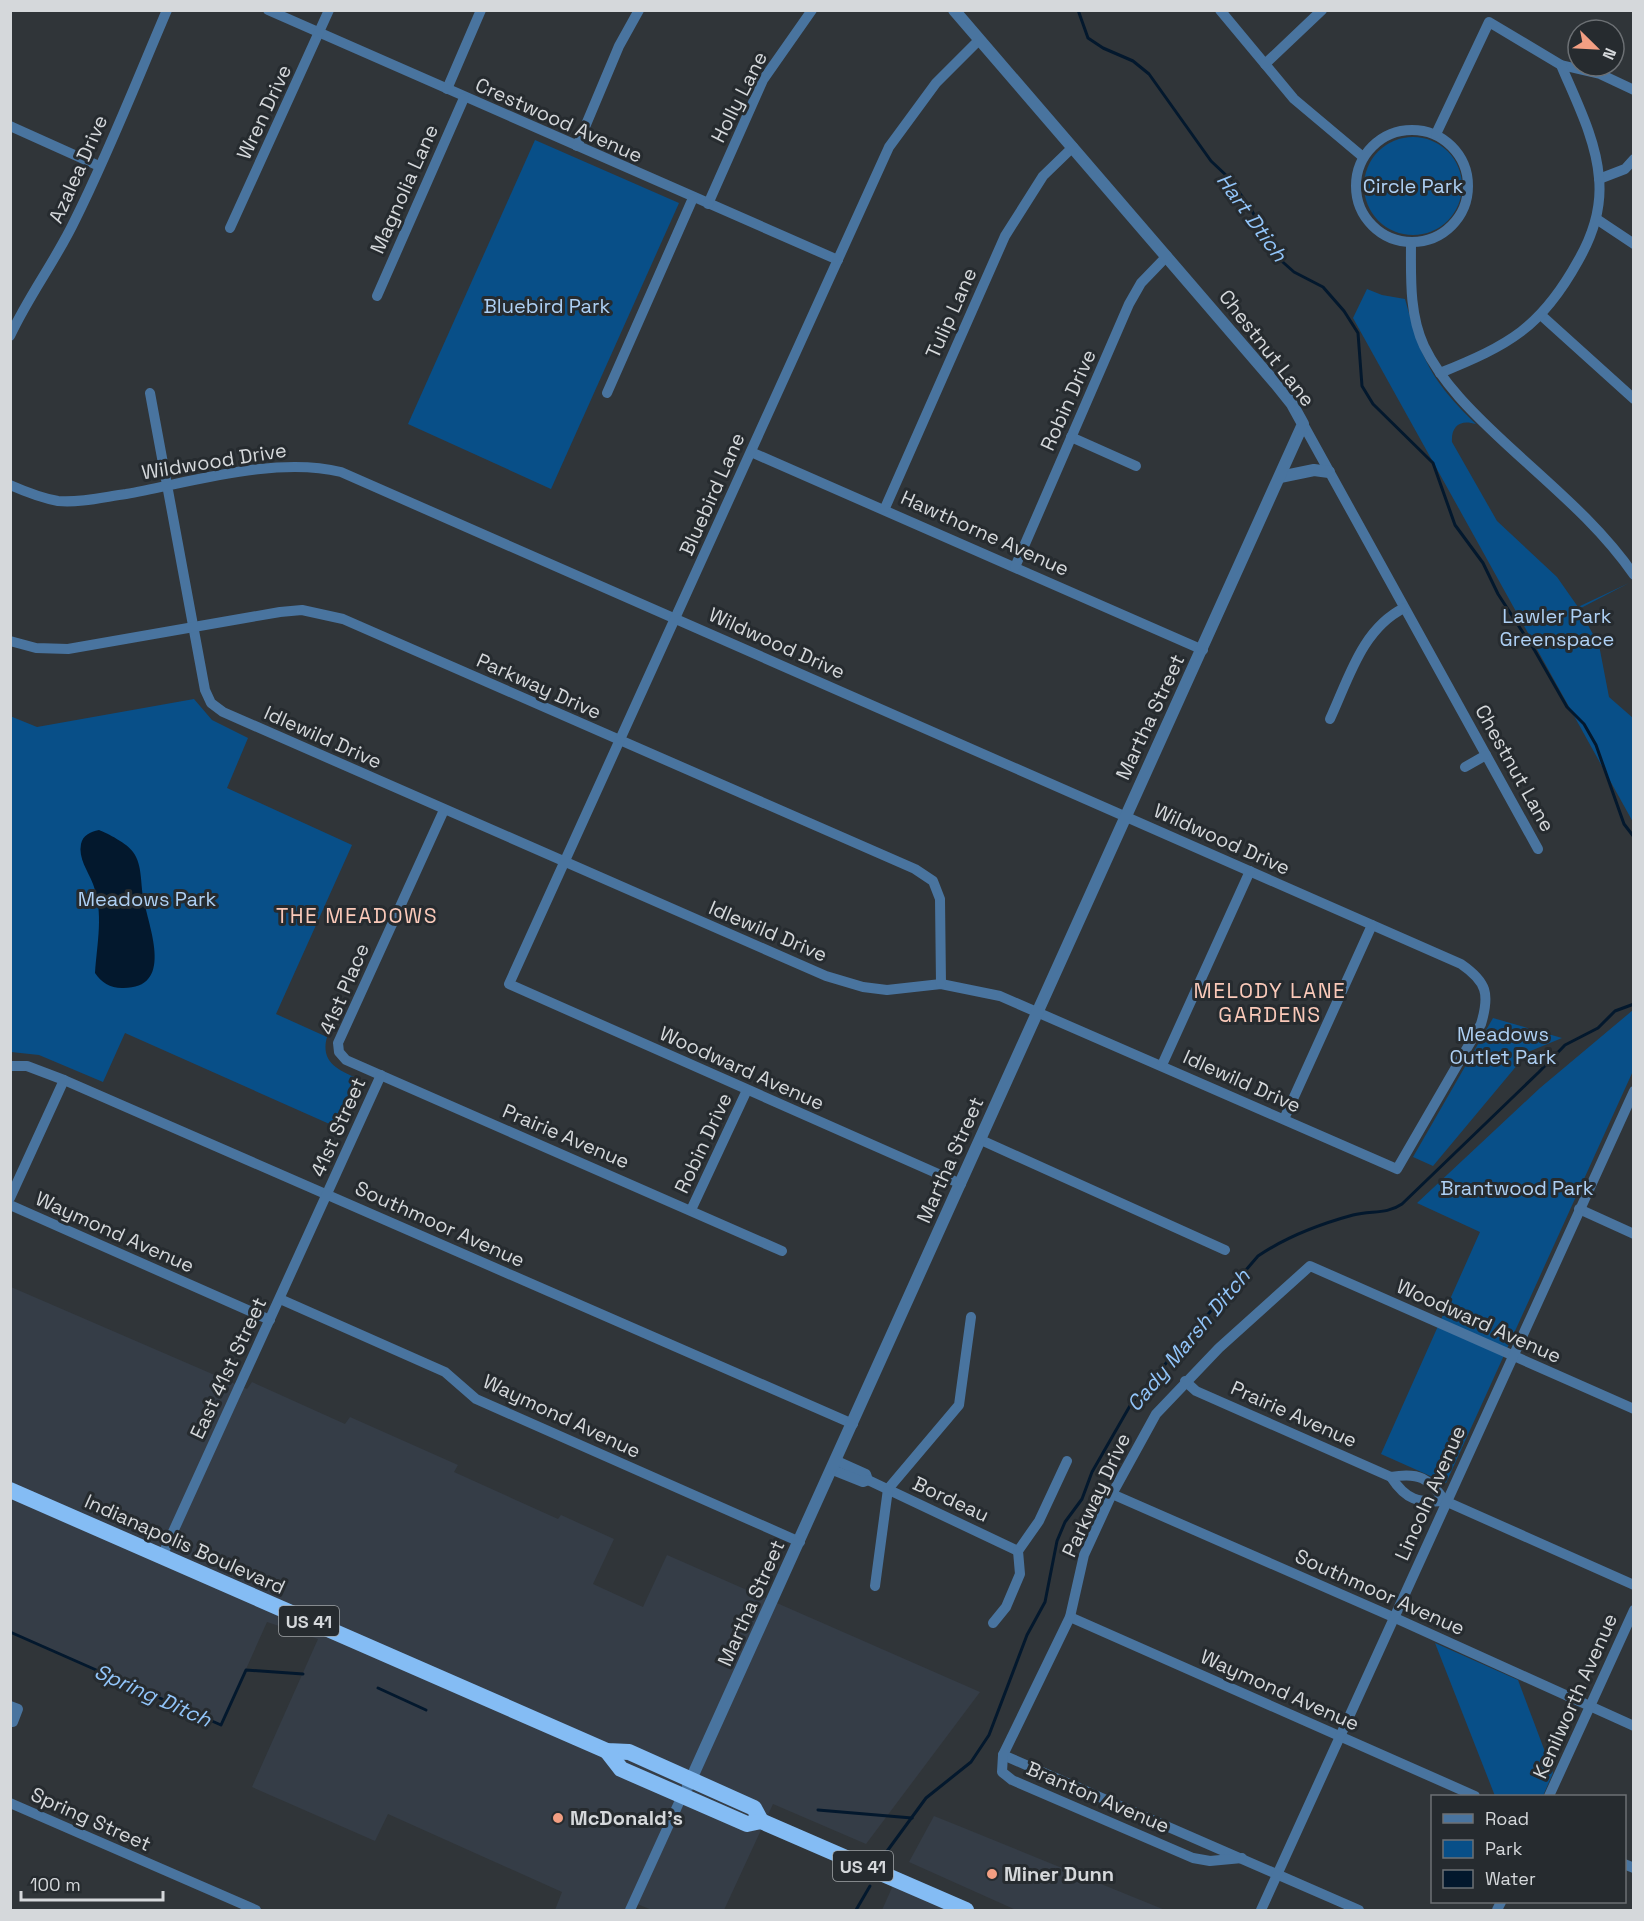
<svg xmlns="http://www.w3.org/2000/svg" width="1644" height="1921" font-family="'Space Grotesk',sans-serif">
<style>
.built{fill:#353d47}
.green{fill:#084f88}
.water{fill:#03182d}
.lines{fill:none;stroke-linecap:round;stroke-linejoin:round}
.stream{stroke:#03182d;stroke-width:3}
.minor{stroke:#49749f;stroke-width:10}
.tertiary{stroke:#49749f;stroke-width:12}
.trunk{stroke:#84bcf4;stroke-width:16}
.poi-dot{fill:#f39f83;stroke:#262b2f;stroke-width:2}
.labels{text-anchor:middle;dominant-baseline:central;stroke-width:6;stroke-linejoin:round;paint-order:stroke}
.shield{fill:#262b2f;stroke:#a0a4a7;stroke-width:1.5}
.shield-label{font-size:18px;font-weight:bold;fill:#d5d8db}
.street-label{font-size:20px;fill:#d5d8db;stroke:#262b2f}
.park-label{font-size:20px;fill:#aed0f4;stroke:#262b2f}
.poi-label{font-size:20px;font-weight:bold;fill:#d5d8db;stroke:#262b2f;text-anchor:start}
.water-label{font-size:21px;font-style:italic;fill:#92c5fa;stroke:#262b2f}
.neighbourhood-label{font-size:21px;letter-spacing:1.5px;fill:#fac9b9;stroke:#262b2f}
</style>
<rect width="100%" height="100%" fill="#303539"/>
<g class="built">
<path d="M11,1287L247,1389L252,1382L345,1424L350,1417L458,1465L454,1472L558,1519L561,1515L614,1539L593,1584L643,1607L667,1555L980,1692L866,1844L773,1804L724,1910H652L632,1902L626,1910H555L562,1892L388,1814L375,1841L252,1787L318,1639L267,1622L221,1725L11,1631Z"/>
<path d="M934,1816L954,1824L1165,1910H1016L909,1862Z"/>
<path d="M895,1881L962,1910H882Z"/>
</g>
<g class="green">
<circle cx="1413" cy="186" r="49"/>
<path d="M535,140L679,203L551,489L408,424Z"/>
<path d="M1367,289L1382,295L1405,299C1422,360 1430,379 1476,424C1460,419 1451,426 1452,442L1497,521L1557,577L1578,607L1629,583L1579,609L1599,645L1609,697L1633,718V822L1353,318Z"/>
<path d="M194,699L212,720L248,738L227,788L352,845L276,1014L327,1037C320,1062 338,1070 359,1079L361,1083L343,1130L125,1033L103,1082L39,1055L11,1052L10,716L37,727Z"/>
<path d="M1633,1010V1071L1446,1483L1381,1454L1480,1232L1417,1203L1540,1088Z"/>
<path d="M1493,1018L1562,1038L1528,1052L1433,1166L1413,1157Z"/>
<path d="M1435,1643L1518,1680L1553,1773L1543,1796H1495Z"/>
</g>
<path class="water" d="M99,830C107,833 128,844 133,852C143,865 140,885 144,901C150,931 174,989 122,988C110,988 101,982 95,973C97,943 104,913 93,884C88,871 78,858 81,844C83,835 90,832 99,830Z"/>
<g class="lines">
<g class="stream">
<path d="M1078,10L1088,38L1103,48L1133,61L1149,74L1211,161L1229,178L1251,209L1276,256L1294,272L1323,287L1344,311L1358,333L1362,386L1373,404L1433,463L1455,525L1483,563L1498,594L1535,651L1567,707L1584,724L1596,745L1624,824L1634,837"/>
<path d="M10,1632L221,1725L246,1670L303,1674"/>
<path d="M378,1688L426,1710"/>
<path d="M818,1810L912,1818"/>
<path d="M885,1854L926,1798L971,1762L989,1735L1027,1635L1045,1602L1057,1541L1065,1522L1082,1499L1092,1472L1131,1404L1258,1256C1286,1237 1320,1224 1353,1215C1371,1210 1386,1215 1402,1204L1539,1072L1565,1045L1598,1028L1615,1011L1634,1004"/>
<path d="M856,1910L870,1886"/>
</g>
<g class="minor">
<path d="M268,10L838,260"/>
<path d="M1220,10L1294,99L1363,157"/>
<path d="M1265,64L1322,10"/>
<path d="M447,89L481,10"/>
<path d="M10,126L99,166"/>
<circle cx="1412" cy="186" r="56"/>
<path d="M1436,134L1489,22L1561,65L1600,74L1634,90"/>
<path d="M577,146L619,46L639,10"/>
<path d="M1599,179L1625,169L1634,159"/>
<path d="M708,204L763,80L812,10"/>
<path d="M1598,220L1634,244"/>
<path d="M230,228L329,10"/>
<path d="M1411,242C1411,276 1409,314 1424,346C1442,383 1473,413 1503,441C1548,483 1598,523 1634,575"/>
<path d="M377,296L464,98"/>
<path d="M1542,316L1634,399"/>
<path d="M10,336C29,295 56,260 75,220C109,152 137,80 167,10"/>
<path d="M1440,373C1509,345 1541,328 1578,261C1593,235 1602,208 1599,178C1596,139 1576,101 1561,65"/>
<path d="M607,393L693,198"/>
<path d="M1303,424L1538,849"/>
<path d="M1071,437L1136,466"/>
<path d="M751,452L1203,650"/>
<path d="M10,485C26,492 41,498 58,501C80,503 104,497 126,494C192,482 276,456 341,472L1461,964C1487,982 1490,994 1481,1024L1397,1169L1000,996L941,984L887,990L863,987L826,976L223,712L211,703L205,690L150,393"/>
<path d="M885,508L1005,236L1043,176L1073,147"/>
<path d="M1015,567L1129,304L1141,283L1167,256"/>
<path d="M10,641L36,648L68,649L280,612L302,610L343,619L915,869L933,881L940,899L941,984"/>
<path d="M1330,719C1349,678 1362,629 1404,608"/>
<path d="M1465,767L1486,755"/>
<path d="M444,810L338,1043L339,1052L346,1060L782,1251"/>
<path d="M1162,1065L1250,871"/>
<path d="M10,1066H27L64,1080L853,1424"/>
<path d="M1284,1119L1372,925"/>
<path d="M981,1140L1225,1250"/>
<path d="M961,1184L509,984L889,147L936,83L979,40"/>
<path d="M10,1198L64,1080"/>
<path d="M10,1205L270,1320"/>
<path d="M1579,1209L1634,1234"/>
<path d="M691,1210L747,1090"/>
<path d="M280,1299L445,1372L476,1399L800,1542"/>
<path d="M1185,1381L1196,1391L1391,1477C1406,1500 1418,1503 1445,1501L1634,1585"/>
<path d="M837,1461L866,1474L868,1480"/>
<path d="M833,1470L863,1482L868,1480L1018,1551"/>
<path d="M1391,1477C1419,1472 1429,1478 1445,1501"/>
<path d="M1112,1494L1393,1617L1634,1726"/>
<path d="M162,1556L381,1075"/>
<path d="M875,1586L888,1489L959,1405L971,1317"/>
<path d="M1070,1617L1475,1796"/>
<path d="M993,1623L1006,1607L1020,1574L1018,1551L1039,1521L1067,1461"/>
<path d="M10,1706L18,1709L13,1722"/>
<path d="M1003,1755L1359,1910"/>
<path d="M1549,1796L1634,1610"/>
<path d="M10,1803L256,1910"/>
<path d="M1242,1858L1210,1861L1193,1858L1012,1780L1002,1772L1003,1755L1070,1617L1084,1555L1112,1494L1156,1414L1219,1348L1310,1266L1634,1409"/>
<path d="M1624,1864L1634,1868"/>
<path d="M630,1910L682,1796"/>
<path d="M1261,1910L1634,1091"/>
<path d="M1497,1910L1501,1902"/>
</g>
<g class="tertiary">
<path d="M1280,477L1314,470L1329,472"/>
<path d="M688,1786L1303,424L1292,404L1276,384L954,10"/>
</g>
<g class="trunk">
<path d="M10,1490L607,1751L629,1752L754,1808L761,1821"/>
<path d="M607,1751L621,1769L747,1824L761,1821L966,1910"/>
</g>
</g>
<g class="poi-dot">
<circle cx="558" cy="1818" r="6"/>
<circle cx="992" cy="1874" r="6"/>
</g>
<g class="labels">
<g class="shield">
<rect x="279" y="1606" width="60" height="30" rx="4.5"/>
<rect x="833" y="1851" width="60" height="30" rx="4.5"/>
</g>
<g class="shield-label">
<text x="309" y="1621">US 41</text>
<text x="863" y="1866">US 41</text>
</g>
<g class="street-label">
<text transform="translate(739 97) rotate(-63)">Holly Lane</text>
<text transform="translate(264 112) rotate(-65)">Wren Drive</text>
<text transform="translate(559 120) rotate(24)">Crestwood Avenue</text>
<text transform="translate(78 169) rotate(-66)">Azalea Drive</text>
<text transform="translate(404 189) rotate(-66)">Magnolia Lane</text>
<text transform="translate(951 313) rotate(-66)">Tulip Lane</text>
<text transform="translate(1267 348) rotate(52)">Chestnut Lane</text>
<text transform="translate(1068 400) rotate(-66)">Robin Drive</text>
<text transform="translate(214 461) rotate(-9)">Wildwood Drive</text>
<text transform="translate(712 494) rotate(-66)">Bluebird Lane</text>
<text transform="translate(985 533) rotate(24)">Hawthorne Avenue</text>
<text transform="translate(777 643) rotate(24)">Wildwood Drive</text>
<text transform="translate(539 686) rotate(24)">Parkway Drive</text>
<text transform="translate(1150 717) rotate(-65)">Martha Street</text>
<text transform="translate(323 737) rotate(24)">Idlewild Drive</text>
<text transform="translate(1515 768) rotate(61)">Chestnut Lane</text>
<text transform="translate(1222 839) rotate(24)">Wildwood Drive</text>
<text transform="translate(768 931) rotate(23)">Idlewild Drive</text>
<text transform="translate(344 989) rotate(-67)">41st Place</text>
<text transform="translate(742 1068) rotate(24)">Woodward Avenue</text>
<text transform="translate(1242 1081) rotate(24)">Idlewild Drive</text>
<text transform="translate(338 1127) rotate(-66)">41st Street</text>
<text transform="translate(566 1136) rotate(23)">Prairie Avenue</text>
<text transform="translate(703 1143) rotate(-65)">Robin Drive</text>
<text transform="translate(950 1160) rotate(-66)">Martha Street</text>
<text transform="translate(440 1224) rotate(24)">Southmoor Avenue</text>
<text transform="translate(115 1232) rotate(24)">Waymond Avenue</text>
<text transform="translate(1479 1321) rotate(24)">Woodward Avenue</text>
<text transform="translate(228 1368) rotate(-65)">East 41st Street</text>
<text transform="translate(1294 1414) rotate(24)">Prairie Avenue</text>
<text transform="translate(562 1416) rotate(25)">Waymond Avenue</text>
<text transform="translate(1430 1493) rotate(-66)">Lincoln Avenue</text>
<text transform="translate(1096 1495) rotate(-65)">Parkway Drive</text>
<text transform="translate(951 1499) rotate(25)">Bordeau</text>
<text transform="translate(185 1544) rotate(24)">Indianapolis Boulevard</text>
<text transform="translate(1380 1592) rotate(24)">Southmoor Avenue</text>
<text transform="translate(751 1603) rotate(-66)">Martha Street</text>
<text transform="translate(1280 1690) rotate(24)">Waymond Avenue</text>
<text transform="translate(1575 1696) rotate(-66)">Kenilworth Avenue</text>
<text transform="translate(1098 1797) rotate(23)">Branton Avenue</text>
<text transform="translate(91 1819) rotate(24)">Spring Street</text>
</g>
<g class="park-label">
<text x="1413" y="186">Circle Park</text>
<text x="547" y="306">Bluebird Park</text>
<text x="1557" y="616">Lawler Park<tspan x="1557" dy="23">Greenspace</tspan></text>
<text x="147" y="899">Meadows Park</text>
<text x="1503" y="1034">Meadows<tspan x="1503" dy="23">Outlet Park</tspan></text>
<text x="1517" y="1188">Brantwood Park</text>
</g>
<g class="poi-label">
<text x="570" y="1818">McDonald's</text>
<text x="1004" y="1874">Miner Dunn</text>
</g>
<g class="water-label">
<text transform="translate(1252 217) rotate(54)">Hart Dtich</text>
<text transform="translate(1188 1340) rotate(-50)">Cady Marsh Ditch</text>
<text transform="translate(153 1695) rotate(24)">Spring Ditch</text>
</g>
<g class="neighbourhood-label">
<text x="357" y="915">THE MEADOWS</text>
<text x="1270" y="990">MELODY LANE<tspan x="1270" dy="24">GARDENS</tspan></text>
</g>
</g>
<rect width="1644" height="1921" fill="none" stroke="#d5d8db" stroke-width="24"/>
<rect x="1431" y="1795" width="195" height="108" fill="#262b2f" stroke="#6c7074" stroke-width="1.5"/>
<rect x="1443" y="1814" width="30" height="9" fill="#49749f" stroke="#6c7074" stroke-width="1.5"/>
<text x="1485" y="1825" font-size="18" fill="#d5d8db">Road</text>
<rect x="1443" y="1840" width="30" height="18" fill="#084f88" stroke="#6c7074" stroke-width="1.5"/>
<text x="1485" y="1855" font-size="18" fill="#d5d8db">Park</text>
<rect x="1443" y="1870" width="30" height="18" fill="#03182d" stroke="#6c7074" stroke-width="1.5"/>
<text x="1485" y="1885" font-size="18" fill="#d5d8db">Water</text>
<g transform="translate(1596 48) rotate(114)"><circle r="28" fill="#262b2f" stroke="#6c7074" stroke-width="1.5"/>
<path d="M0-4.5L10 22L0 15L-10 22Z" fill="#f39f83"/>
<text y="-9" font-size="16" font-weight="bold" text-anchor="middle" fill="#d5d8db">N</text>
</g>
<path d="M21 1891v9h142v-9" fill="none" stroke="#d5d8db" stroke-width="3"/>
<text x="30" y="1891" font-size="18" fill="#d5d8db" stroke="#262b2f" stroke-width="4.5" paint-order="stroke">100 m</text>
</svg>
